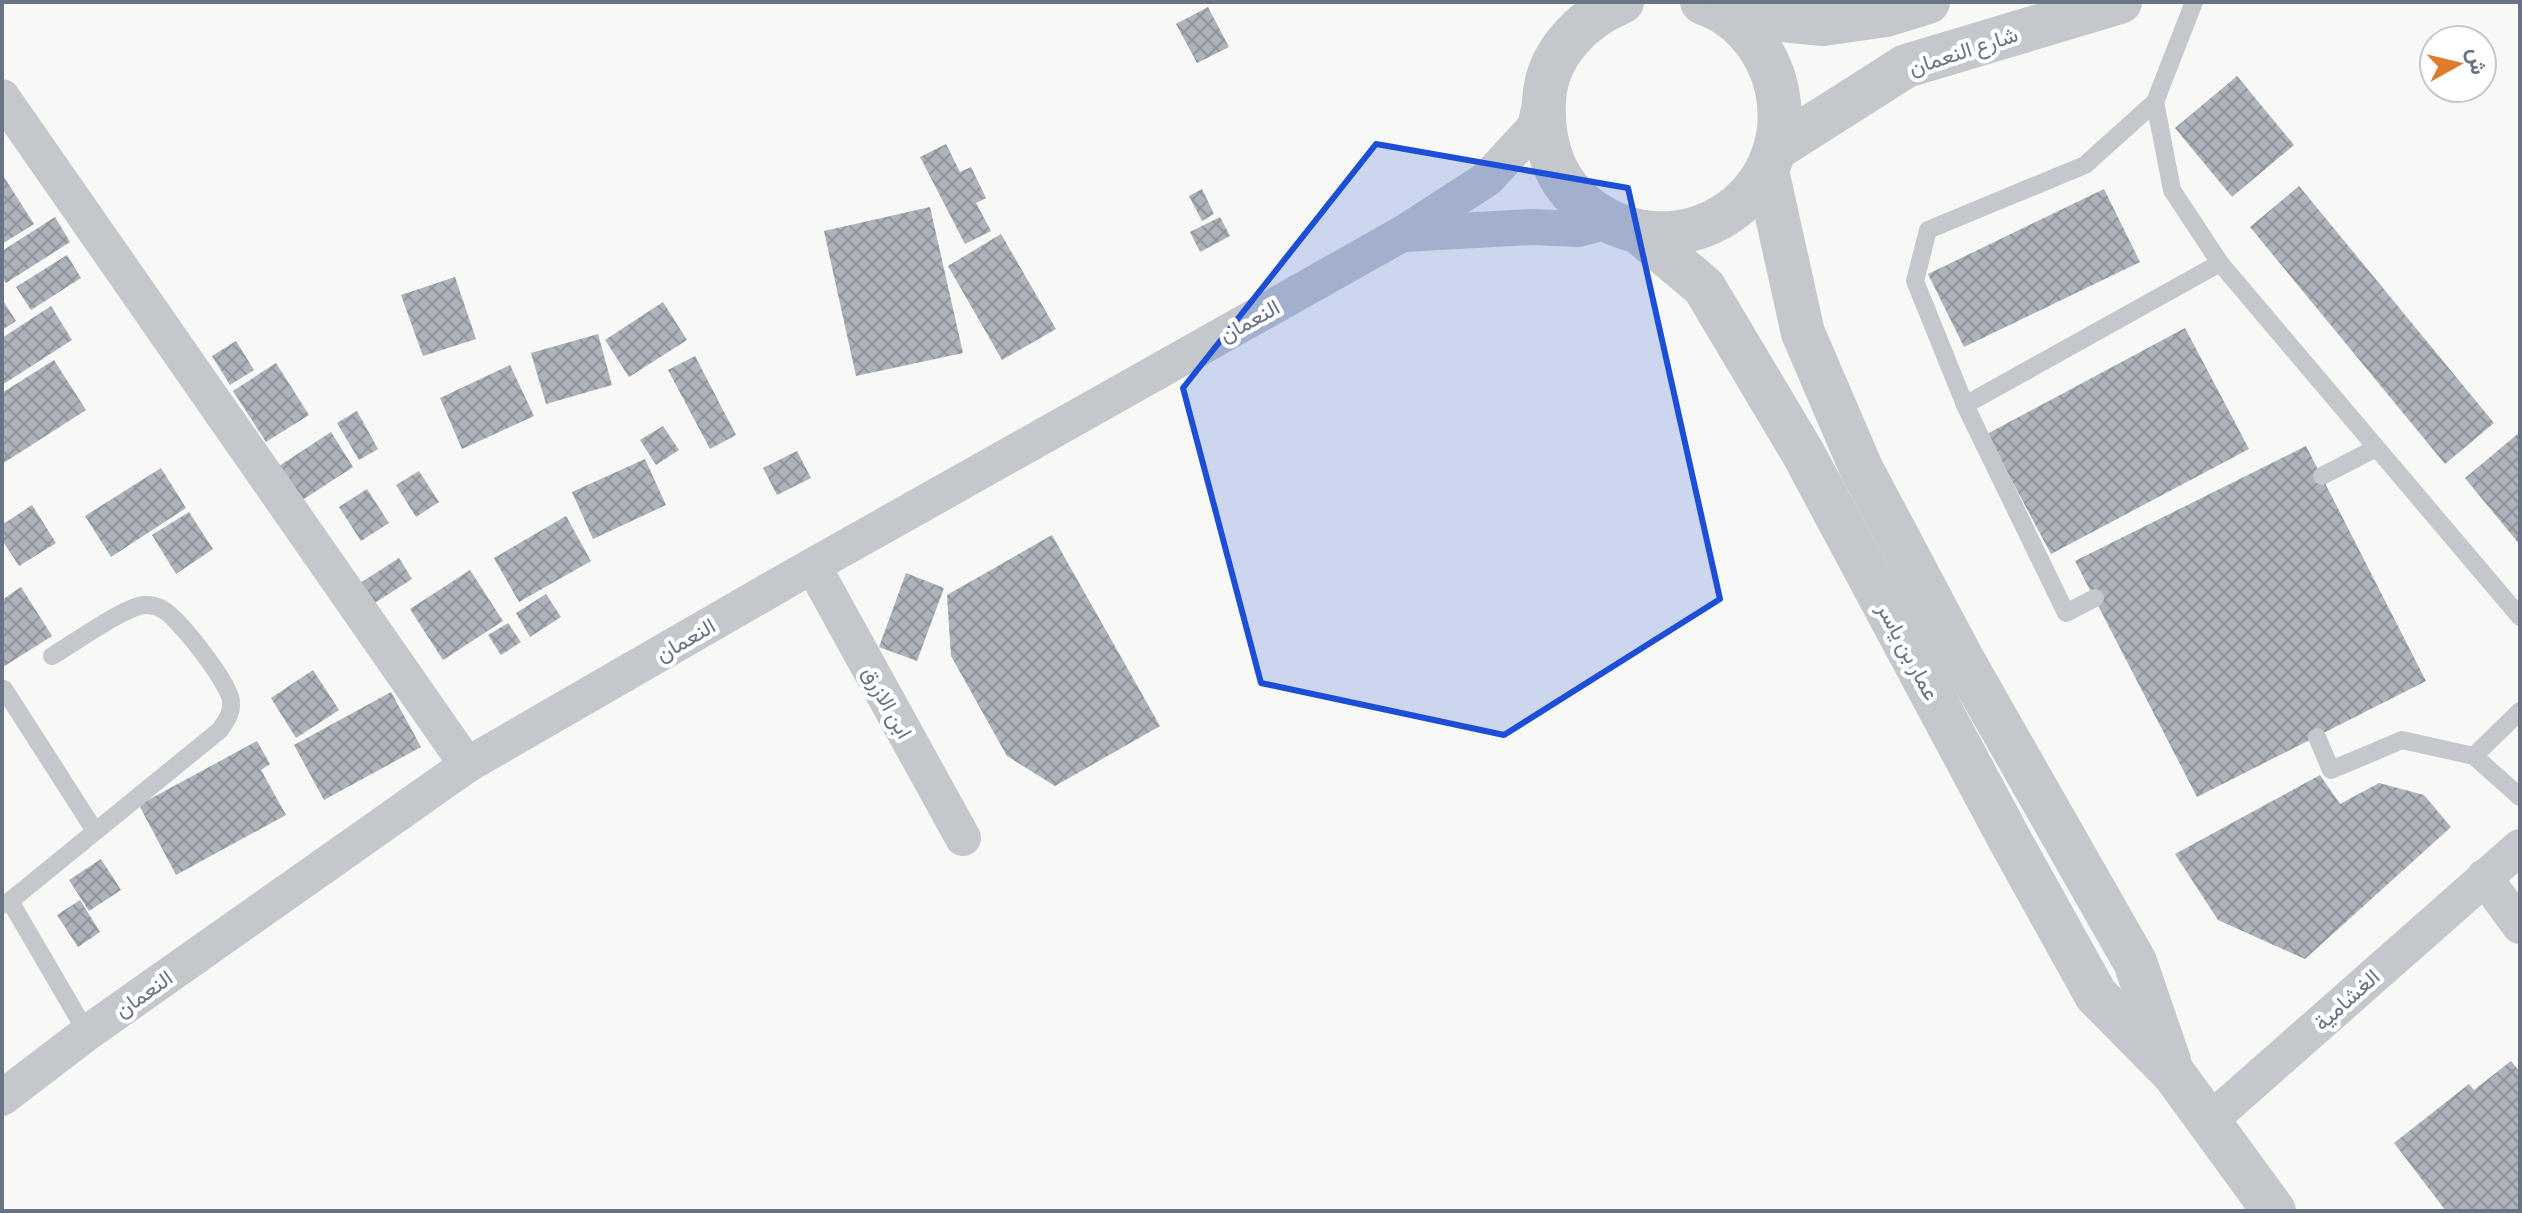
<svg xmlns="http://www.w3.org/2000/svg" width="2522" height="1213" font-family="Commissioner,Vazirmatn,sans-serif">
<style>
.building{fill:url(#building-cross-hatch)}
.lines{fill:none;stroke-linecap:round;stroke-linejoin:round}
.service{stroke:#c4c7cb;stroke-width:18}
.minor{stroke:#c4c7cb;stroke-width:36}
.tertiary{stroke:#c4c7cb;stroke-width:44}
.marked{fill:#1d4ed8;fill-opacity:0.2;stroke:#1d4ed8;stroke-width:6;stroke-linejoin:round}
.labels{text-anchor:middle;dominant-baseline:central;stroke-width:8;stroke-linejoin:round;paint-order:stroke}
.street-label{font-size:22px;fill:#687386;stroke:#fff}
</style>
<defs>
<pattern id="building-cross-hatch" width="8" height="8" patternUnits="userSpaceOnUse" patternTransform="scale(2)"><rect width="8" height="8" fill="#adb3ba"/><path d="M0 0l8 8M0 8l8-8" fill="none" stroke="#91969d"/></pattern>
</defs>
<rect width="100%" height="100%" fill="#f8f8f6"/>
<g class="building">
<path d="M1208,7L1229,47L1197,63L1176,24Z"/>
<path d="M2237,76L2294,145L2232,197L2175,128Z"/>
<path d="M946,144L960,172L971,167L986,198L976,203L991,231L965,244L920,157Z"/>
<path d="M2,174L34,224L2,244Z"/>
<path d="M2299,186L2494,423L2445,464L2250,227Z"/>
<path d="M1202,189L1214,214L1202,221L1189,196Z"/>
<path d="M2104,189L2140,262L1964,347L1928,274Z"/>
<path d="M930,207L963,353L856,376L824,231Z"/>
<path d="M55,217L70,242L6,283L2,277V251Z"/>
<path d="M1220,217L1230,236L1200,252L1190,232Z"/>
<path d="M1001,234L1056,329L1002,360L948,266Z"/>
<path d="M67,255L81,278L31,310L16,287Z"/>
<path d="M455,277L476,339L423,356L401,295Z"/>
<path d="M2,299L16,321L2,330Z"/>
<path d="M663,302L687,340L629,377L605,340Z"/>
<path d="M51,306L72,340L2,385V338Z"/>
<path d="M2185,328L2249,449L2051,554L1987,434Z"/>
<path d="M598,334L612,385L546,404L531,353Z"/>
<path d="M236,341L254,370L230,385L212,356Z"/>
<path d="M695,356L736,435L710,449L668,370Z"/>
<path d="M54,360L86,410L2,464V393Z"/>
<path d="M276,363L309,415L266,442L233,391Z"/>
<path d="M510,365L534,416L462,449L440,398Z"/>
<path d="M357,411L378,449L359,460L337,423Z"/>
<path d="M663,426L679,450L656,465L640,440Z"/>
<path d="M331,432L353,467L301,501L279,466Z"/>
<path d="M2520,432V545L2465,478Z"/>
<path d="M2306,446L2426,681L2197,797L2075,561Z"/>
<path d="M797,451L811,478L777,495L763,468Z"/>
<path d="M645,459L666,505L593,539L572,492Z"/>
<path d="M161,468L186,508L111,557L85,516Z"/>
<path d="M419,471L439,502L416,517L396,485Z"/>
<path d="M367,489L389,523L361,541L339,507Z"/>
<path d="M32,505L56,543L19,566L2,540V525Z"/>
<path d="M189,512L213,549L176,574L152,535Z"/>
<path d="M566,516L591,561L519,602L494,558Z"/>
<path d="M1052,535L1160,726L1055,786L1007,756L951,656L947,595Z"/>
<path d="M399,558L412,579L370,606L357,585Z"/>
<path d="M470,570L503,621L443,660L410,609Z"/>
<path d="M906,573L944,588L917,661L879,647Z"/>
<path d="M21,587L52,636L3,667L2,600Z"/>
<path d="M546,594L561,617L530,637L516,613Z"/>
<path d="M508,623L521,642L501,655L488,635Z"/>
<path d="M313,670L339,710L296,738L271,698Z"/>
<path d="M391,692L421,747L324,800L294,745Z"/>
<path d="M257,741L270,764L261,770L286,815L176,875L139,805Z"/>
<path d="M2320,775L2340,804L2379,783L2424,795L2451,827L2305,959L2218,920L2175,854Z"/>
<path d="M101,859L121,890L89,911L69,880Z"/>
<path d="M80,900L100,932L78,947L57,915Z"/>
<path d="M2511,1061L2520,1072V1211H2446L2394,1143L2469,1084L2474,1090Z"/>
</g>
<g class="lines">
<g class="service">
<path d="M2155,102L2172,190L2220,263L2520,617"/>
<path d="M1965,405L2220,263"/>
<path d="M2322,476L2376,448"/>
<path d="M2095,598L2066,613L1965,405L1915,281L1928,230L2085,165L2155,102L2194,2"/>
<path d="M4,689L95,831"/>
<path d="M2317,737L2331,770L2402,740L2474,756L2520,797"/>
<path d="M2474,756L2520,711"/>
<path d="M10,901L87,1033"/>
<path d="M2,905L10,901L220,730C226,721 232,714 231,702C231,685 178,617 162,609C157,606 149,605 144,605C122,608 73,644 52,656"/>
</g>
<g class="minor">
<path d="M2,97L467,765"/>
<path d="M1404,234L1532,227L1578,229L1606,222"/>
<path d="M813,566L963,838"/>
<path d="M2484,877L2520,926"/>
<path d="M2,1098L87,1033L467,765L791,578L1402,234L1487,179L1535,127L1542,96"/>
<path d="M2208,1122L2520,847"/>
</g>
<g class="tertiary">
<path d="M1622,2C1581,19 1546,55 1544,101C1542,143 1554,182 1588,208C1677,275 1799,200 1777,90C1771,61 1754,34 1729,16C1721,10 1710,6 1702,2"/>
<path d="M1728,15L1823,24L1886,15L1928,2"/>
<path d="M1777,148L1906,66L2120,2"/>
<path d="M1767,171L1803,333L1861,468L1964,662L2135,962L2169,1061"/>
<path d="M1640,233L1704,287L1803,453L2011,842L2096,995L2174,1074L2274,1211"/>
</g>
</g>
<path class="marked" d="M1376,144L1628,188L1720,599L1504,735L1261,683L1183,388Z"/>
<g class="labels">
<g class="street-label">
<text transform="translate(1963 50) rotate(-18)">شارع النعمان</text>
<text transform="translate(1249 320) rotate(-29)">النعمان</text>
<text transform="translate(685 639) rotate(-30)">النعمان</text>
<text transform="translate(1909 651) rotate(62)">عمار بن ياسر</text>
<text transform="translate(888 702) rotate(61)">ابن الازرق</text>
<text transform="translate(143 993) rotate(-35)">النعمان</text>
<text transform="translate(2346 999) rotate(-42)">الغشامية</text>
</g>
</g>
<rect width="2522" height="1213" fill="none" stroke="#687386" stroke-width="8"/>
<g transform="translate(2458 64) rotate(82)"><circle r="38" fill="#ffffff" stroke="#c3c7cf" stroke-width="2"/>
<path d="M0-6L14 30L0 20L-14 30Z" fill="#e07b2e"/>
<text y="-12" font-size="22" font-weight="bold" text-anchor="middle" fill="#687386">ش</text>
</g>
</svg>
